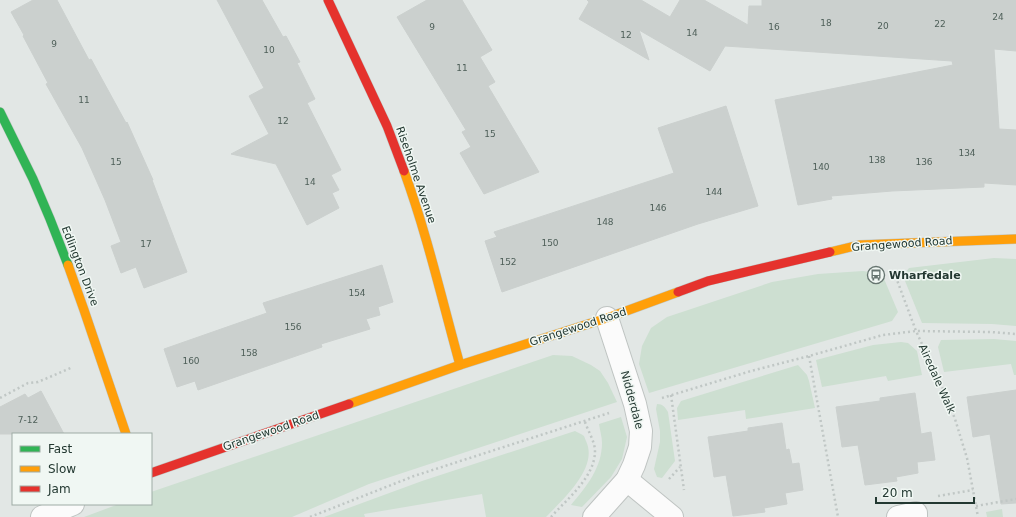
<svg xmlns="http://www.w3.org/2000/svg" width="1016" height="517" font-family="'DejaVu Sans',sans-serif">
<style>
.grass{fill:#cddfd1}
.building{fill:#cbd0ce;stroke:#cbd0ce}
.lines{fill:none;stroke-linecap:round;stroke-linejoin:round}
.street-casing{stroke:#bfc4c2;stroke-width:24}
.fast-casing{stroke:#bfc5c2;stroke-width:10}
.slow-casing{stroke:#bfc5c2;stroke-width:10}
.jam-casing{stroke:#bfc5c2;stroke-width:10}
.path{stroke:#c0c7c5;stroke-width:2.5;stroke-dasharray:2 3;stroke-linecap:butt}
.street{stroke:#fbfbfb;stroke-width:22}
.fast{stroke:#30b455;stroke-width:9}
.slow{stroke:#ff9f0a;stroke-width:9}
.jam{stroke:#e5322d;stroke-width:9}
.labels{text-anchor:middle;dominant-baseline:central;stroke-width:3;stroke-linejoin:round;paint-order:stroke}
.number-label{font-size:9px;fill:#4e5f59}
.street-label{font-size:11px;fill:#233831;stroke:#f0f7f3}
.poi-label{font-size:11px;font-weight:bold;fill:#233831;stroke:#f0f7f3;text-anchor:start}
</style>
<rect width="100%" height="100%" fill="#e2e7e5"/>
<g class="grass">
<path d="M994,258L1016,259V326L992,324L922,323L903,276L909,268Z"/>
<path d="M863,271L882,274L898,312L892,321L649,393L639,364L642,346L651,328L667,317L772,282L818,274Z"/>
<path d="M994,339L1016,341V375H1014L1011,364L944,372L938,347L941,340Z"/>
<path d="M901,342L908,343L917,351L922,375L888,381L886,376L822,387L816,360L873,345Z"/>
<path d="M553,355L572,356L591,365L600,371L608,383L617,402L369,484L292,517H84L119,504H151V492Z"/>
<path d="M798,365L807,375L809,381L815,408L746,419L745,410L678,420L677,408L681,401Z"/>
<path d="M657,404C663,404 665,407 668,412L675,461L662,478L657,477L654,469L660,442V431L656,409Z"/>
<path d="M621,417L627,437L622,459L611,477L582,507L571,505C586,487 602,468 602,443C602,437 600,431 599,424Z"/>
<path d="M575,431C578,433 582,434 584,436C584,436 586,441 586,441C599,468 562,500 546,517H486L482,494L364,514L365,517H324L422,481Z"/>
<path d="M1002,509L1003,517H987L986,512Z"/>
</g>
<g class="building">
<path d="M33,0H57L89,60L91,59L126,123L127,122L153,180H152L187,272L144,288L136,267L121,273L111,246L121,242L105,200L82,148L46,84L48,83L23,36L24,35L11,12Z"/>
<path d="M217,0H262L283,37L286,36L300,62L297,63L315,99L307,103L341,170L331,175L339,190L332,193L339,208L307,225L276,164L231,154L269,134L249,96L264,88Z"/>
<path d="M427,0H462L492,50L480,57L495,82L488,86L539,172L484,194L460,153L471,147L462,132L466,130L397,17Z"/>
<path d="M587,0H641L670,17L680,0H704L748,25L749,6H762V0H1016V51L994,49L999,129L1016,130V185L984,183V187L892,191L831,196L832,199L798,205L775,100L953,65L952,61L725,46L710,71L639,30L649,60L579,19L589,2Z"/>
<path d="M726,106L758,206L698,224L502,292L485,241L497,237L494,232L674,173L658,128Z"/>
<path d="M382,265L393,302L378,307L380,315L366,319L370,329L321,344L322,347L198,390L195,381L177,387L164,349L267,313L263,303Z"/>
<path d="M1016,390V503L1001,504L990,434L973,437L967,397Z"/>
<path d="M41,391L64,434H0V407L25,394L28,398Z"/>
<path d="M915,393L921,434L931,432L935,460L917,462L918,473L896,477L897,481L865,485L858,445L842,447L836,407L880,401V398Z"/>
<path d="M782,423L786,450L789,449L792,464L799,463L803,490L785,493L787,504L764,508L765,512L733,516L726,475L714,477L708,437L748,431V428Z"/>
</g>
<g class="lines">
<g class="street-casing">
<g id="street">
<path d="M627,480L672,517"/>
<path d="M42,517L73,504"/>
<path d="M594,517L627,480L634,465L640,447L641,431L635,404L607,318"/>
<path d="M898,517L916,513V517"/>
</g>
</g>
<g class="fast-casing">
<path id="fast" d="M0,112L33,179L50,219L68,265"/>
</g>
<g class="slow-casing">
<g id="slow">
<path d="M404,171C427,234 442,300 460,365"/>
<path d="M830,252L859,245L1016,239"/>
<path d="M68,265L84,310L126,434"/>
<path d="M349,404L460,365L607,318L678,292"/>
</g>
</g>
<g class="jam-casing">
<g id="jam">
<path d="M328,0L387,126L404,171"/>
<path d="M678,292L708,281L830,252"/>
<path d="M151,473L349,404"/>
</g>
</g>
<g class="path">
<path d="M894,272L916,331L943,389L955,419L967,458L978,517"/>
<path d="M809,356L838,517"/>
<path d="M671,395L684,490"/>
<path d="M0,398L28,383L38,382L73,367"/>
<path d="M662,398L751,371L809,356L883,335L916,331L991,332L1016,334"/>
<path d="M669,479L680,467"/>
<path d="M938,496L973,490"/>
<path d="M976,506L1016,499"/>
<path d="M310,517L414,476L609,413"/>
<path d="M551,517C567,499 595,477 595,451C595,442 588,431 585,422"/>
</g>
<use href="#street" class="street"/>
<use href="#fast" class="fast"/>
<use href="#slow" class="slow"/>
<use href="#jam" class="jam"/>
</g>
<defs>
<g id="bus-ring" transform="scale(0.9)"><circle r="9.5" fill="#f0f7f3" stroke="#667570" stroke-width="1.5"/><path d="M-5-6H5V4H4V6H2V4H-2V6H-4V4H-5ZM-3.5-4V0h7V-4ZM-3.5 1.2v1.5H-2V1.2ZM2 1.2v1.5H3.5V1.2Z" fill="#667570"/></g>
</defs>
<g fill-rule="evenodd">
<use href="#bus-ring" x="876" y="275"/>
</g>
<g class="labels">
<g class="number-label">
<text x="998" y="17">24</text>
<text x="826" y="23">18</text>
<text x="940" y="24">22</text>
<text x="883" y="26">20</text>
<text x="432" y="27">9</text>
<text x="774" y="27">16</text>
<text x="692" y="33">14</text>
<text x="626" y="35">12</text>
<text x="54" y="44">9</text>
<text x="269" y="50">10</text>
<text x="462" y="68">11</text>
<text x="84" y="100">11</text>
<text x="283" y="121">12</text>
<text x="490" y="134">15</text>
<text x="967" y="153">134</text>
<text x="877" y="160">138</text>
<text x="116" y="162">15</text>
<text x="924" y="162">136</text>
<text x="821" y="167">140</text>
<text x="310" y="182">14</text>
<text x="714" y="192">144</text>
<text x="658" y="208">146</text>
<text x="605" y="222">148</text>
<text x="550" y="243">150</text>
<text x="146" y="244">17</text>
<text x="508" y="262">152</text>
<text x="357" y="293">154</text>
<text x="293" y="327">156</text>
<text x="249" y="353">158</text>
<text x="191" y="361">160</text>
<text x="28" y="420">7-12</text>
</g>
<g class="street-label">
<text transform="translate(416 175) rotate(71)">Riseholme Avenue</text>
<text transform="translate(902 244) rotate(-4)">Grangewood Road</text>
<text transform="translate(80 266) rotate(69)">Edlington Drive</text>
<text transform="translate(578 327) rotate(-18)">Grangewood Road</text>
<text transform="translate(937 379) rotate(66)">Airedale Walk</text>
<text transform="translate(632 400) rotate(75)">Nidderdale</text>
<text transform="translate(271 431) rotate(-19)">Grangewood Road</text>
</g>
<g class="poi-label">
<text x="889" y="275">Wharfedale</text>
</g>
</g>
<rect x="12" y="433" width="140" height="72" fill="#f0f7f3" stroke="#9eaba5"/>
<rect x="20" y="446" width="20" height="6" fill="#30b455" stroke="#9eaba5"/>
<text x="48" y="453" font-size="12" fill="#233831">Fast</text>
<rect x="20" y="466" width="20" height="6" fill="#ff9f0a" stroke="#9eaba5"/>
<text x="48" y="473" font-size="12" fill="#233831">Slow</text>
<rect x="20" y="486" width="20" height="6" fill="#e5322d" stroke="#9eaba5"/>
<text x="48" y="493" font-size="12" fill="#233831">Jam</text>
<path d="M876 497v6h98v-6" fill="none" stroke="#233831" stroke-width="2"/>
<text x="882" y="497" font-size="12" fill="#233831" stroke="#f0f7f3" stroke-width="3" paint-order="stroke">20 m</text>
</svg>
